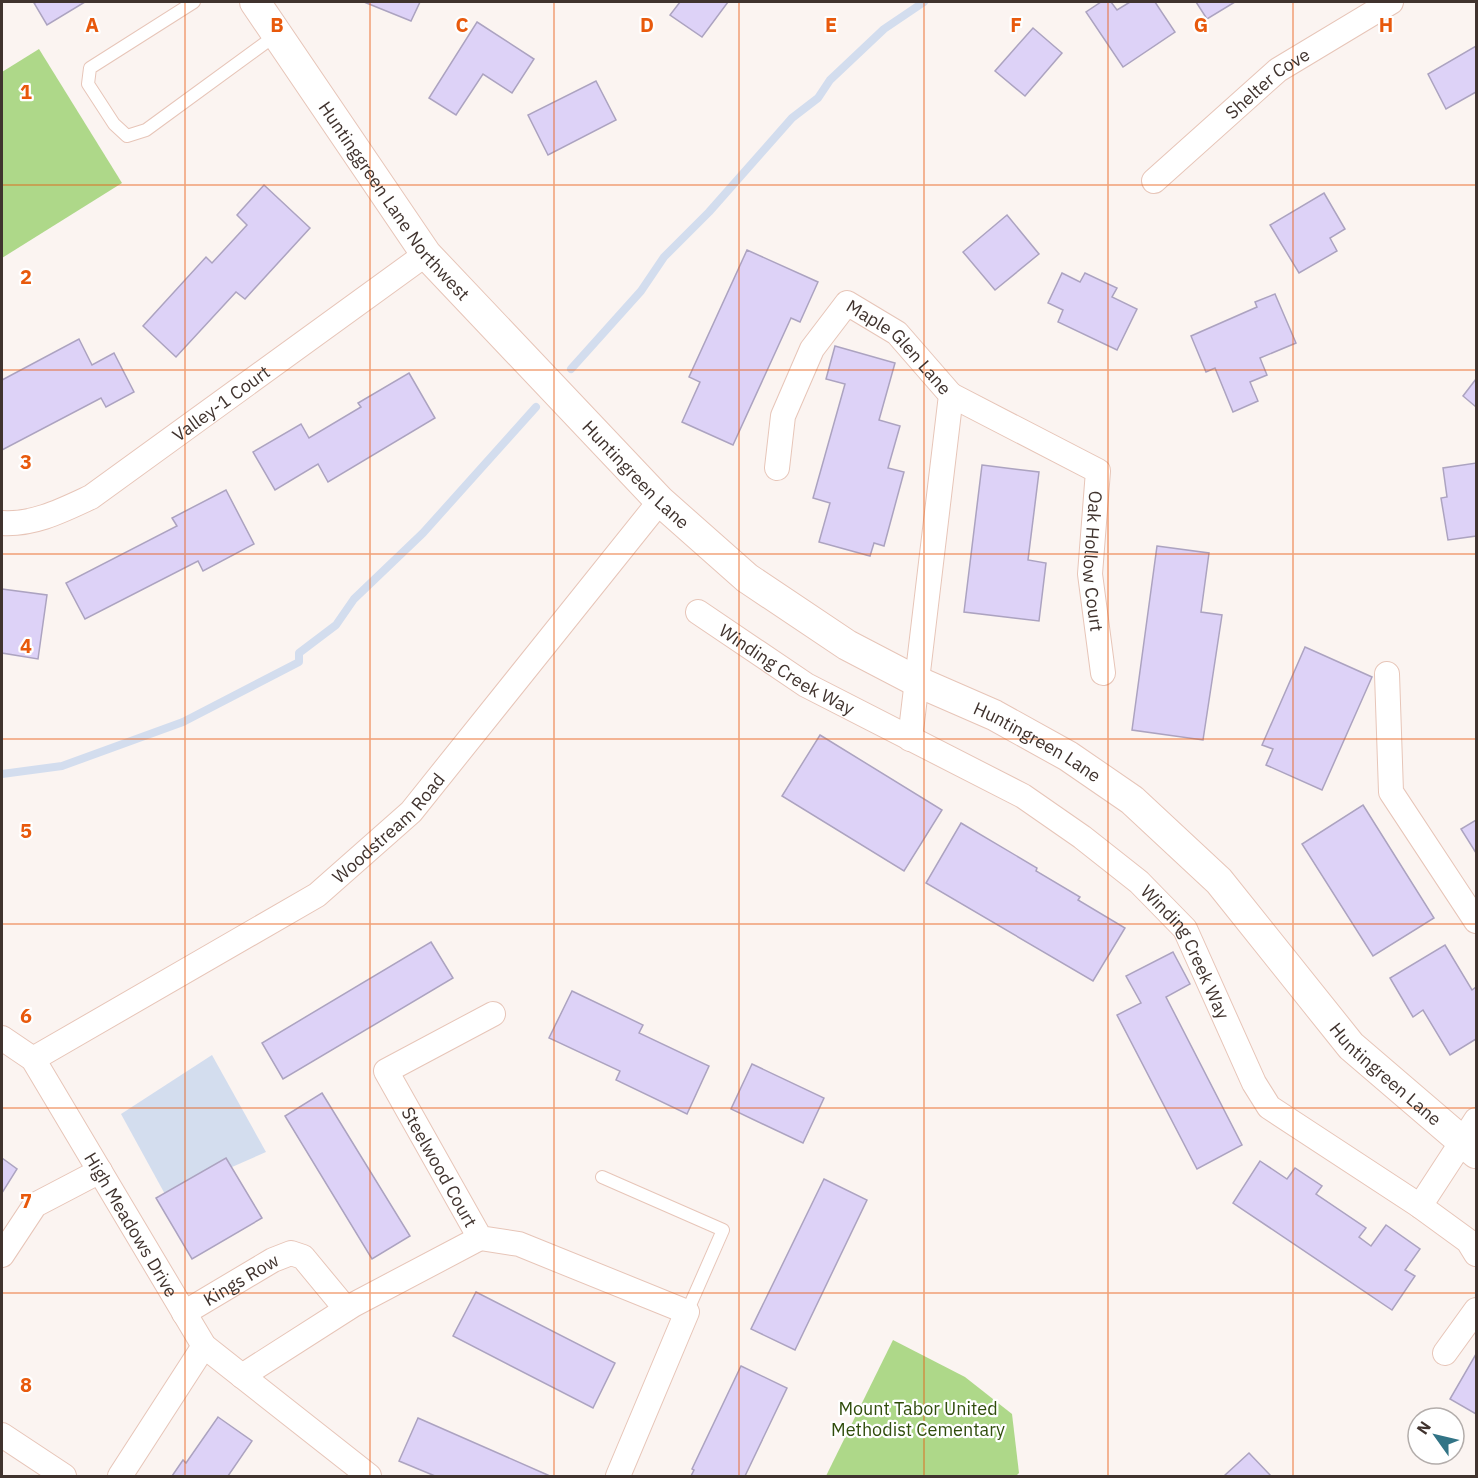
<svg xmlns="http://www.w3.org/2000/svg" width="1478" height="1478" font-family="'IBM Plex Sans',sans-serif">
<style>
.green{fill:#aed889}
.water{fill:#d3ddee}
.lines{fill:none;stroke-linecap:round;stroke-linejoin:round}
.stream{stroke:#d3ddee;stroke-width:8}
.building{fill:#ddd2f7;stroke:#aca3c0;stroke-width:1.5}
.service-casing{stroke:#e7c5b8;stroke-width:14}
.minor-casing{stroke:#e7c5b8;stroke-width:26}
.tertiary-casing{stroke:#e7c5b8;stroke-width:32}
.service{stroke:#fff;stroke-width:12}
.minor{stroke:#fff;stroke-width:24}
.tertiary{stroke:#fff;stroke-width:30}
.grid{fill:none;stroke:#e8590c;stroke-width:1.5;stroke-opacity:0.55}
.labels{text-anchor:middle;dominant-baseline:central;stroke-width:4.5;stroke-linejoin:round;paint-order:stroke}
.street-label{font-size:18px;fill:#40332e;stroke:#fff}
.park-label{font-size:18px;fill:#304d0c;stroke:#fff}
.grid-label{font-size:20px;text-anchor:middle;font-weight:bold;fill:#e8590c;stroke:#fff;stroke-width:4.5;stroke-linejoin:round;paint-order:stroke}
</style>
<rect width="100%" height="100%" fill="#fbf4f1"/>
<g class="green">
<path d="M39,49L122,183L2,258V72Z"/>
<path d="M893,1340L965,1377L1012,1414L1019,1473L1016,1476H826Z"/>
</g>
<path class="water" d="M212,1055L266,1152L166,1196L121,1114Z"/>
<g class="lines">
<g class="stream">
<path d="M571,369L641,291L664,257L709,212L792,118L818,98L830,80L884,29L924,2"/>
<path d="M2,774L62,766L183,722L299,662V653L336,625L354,599L423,533L536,407"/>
</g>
</g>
<g class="building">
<path d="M37,2H85L47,25L34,3Z"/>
<path d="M364,2H420L411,21Z"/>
<path d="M680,2H728L702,37L670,15Z"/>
<path d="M1101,2H1111L1117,10L1130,2H1155L1175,32L1123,67L1086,12Z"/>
<path d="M1196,2H1235L1207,19Z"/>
<path d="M477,22L534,59L512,93L483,74L456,115L429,98Z"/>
<path d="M1033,28L1062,53L1025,96L995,71Z"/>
<path d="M1476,46V92L1446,109L1428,74Z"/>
<path d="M596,81L616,120L548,155L528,115Z"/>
<path d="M264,185L310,228L245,299L236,292L176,357L143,326L206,257L212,263L247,225L237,215Z"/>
<path d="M1324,193L1345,229L1330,238L1337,251L1299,273L1270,225Z"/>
<path d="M1007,215L1039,254L995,290L963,252Z"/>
<path d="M747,250L818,282L800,322L791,318L733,445L682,422L700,382L689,377Z"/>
<path d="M1062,273L1080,282L1085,273L1117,288L1112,297L1137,309L1117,350L1058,322L1063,310L1048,303Z"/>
<path d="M1275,294L1296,343L1260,358L1267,375L1250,382L1258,401L1233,412L1215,368L1206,372L1191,336L1257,307L1255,302Z"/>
<path d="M79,339L92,365L114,353L134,392L106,407L101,398L2,450V380Z"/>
<path d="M835,346L895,363L879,420L900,426L888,468L904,472L884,546L874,543L870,556L819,542L830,503L813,498L845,384L826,379Z"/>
<path d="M409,373L435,418L328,482L318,464L275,490L253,452L301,424L309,438L361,407L358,403Z"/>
<path d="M1476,379V407L1463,396Z"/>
<path d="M1476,463V536L1448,540L1441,498L1447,497L1443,468Z"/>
<path d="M982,465L1039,472L1028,560L1046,563L1039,621L964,612Z"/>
<path d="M226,490L254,544L203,571L198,561L85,619L66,583L177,526L172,518Z"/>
<path d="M1157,546L1209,553L1201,612L1222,615L1203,740L1132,730Z"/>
<path d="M2,589L47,595L38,659L2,653Z"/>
<path d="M1305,647L1372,677L1322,790L1266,765L1273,749L1262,745Z"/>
<path d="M820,735L942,810L904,871L782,796Z"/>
<path d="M1363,805L1434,918L1373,956L1302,844Z"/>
<path d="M1476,820V853L1461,829Z"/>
<path d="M961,823L1037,868L1036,871L1080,897L1078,900L1125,928L1093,981L926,883Z"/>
<path d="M431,942L453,978L283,1079L262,1043Z"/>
<path d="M1445,945L1472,990L1476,987V1039L1450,1055L1423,1010L1413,1017L1390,978Z"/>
<path d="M1173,952L1190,984L1166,997L1242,1145L1197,1169L1117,1015L1141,1003L1126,976Z"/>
<path d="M572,991L643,1025L639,1033L709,1066L687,1114L616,1080L620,1071L549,1038Z"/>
<path d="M752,1064L824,1098L803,1143L731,1109Z"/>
<path d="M322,1093L410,1236L372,1259L285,1116Z"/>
<path d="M2,1158L17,1169L2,1193Z"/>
<path d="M226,1158L262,1218L192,1259L156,1198Z"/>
<path d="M1260,1161L1287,1179L1295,1168L1322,1186L1316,1194L1366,1228L1359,1237L1371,1246L1386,1225L1420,1249L1405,1270L1415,1276L1392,1310L1233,1203Z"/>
<path d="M824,1179L867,1200L795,1350L751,1329Z"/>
<path d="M476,1292L615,1363L593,1408L453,1336Z"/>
<path d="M1476,1354V1414L1450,1399Z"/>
<path d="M741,1366L787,1388L745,1476H691L694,1470L692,1469Z"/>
<path d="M218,1417L252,1441L228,1476H172L183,1460L186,1463Z"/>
<path d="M418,1418L550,1476H435L399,1461Z"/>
<path d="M1249,1453L1271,1476H1224Z"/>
</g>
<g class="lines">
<g class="service-casing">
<g id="service">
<path d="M194,2L90,68L88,84L114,124L127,136L146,130L276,35"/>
<path d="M602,1177L723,1230L687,1312"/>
</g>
</g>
<g class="minor-casing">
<g id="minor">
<path id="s1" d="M1154,181L1278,70L1391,2"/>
<path id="s2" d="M951,395L1098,471L1090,574L1103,673"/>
<path id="s3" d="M777,468L783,416L812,349L847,303L897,333L951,395L910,739"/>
<path id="s4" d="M2,523C34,525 63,510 91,497L426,254"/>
<path id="s5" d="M698,612L806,685L1023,796L1082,837L1139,882L1185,929L1254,1083L1269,1107L1420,1206L1468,1241L1476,1254"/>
<path d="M1387,674L1391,792L1476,921"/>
<path id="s6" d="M493,1014L386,1071L480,1238L519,1244L687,1312L618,1476"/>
<path id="s7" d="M2,1038L33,1059L204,1346L369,1476"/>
<path id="s8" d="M33,1059L317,895L411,812L660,501"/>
<path d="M1420,1206L1476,1120"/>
<path d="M2,1255L35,1205L100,1171"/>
<path id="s9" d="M184,1313L273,1260L291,1253L303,1257L346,1309"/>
<path d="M1445,1353L1476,1310"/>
<path d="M242,1376L353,1305L480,1238"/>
<path d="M2,1435L64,1476"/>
<path d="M120,1476L204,1346"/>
</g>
</g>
<g class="tertiary-casing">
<g id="tertiary">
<path id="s10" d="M255,2L426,254L660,501L747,578L847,645L916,681L994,715L1068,756L1132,800L1219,881L1351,1046L1476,1153"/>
</g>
</g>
<use href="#service" class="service"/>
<use href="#minor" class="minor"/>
<use href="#tertiary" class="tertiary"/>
</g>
<path class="grid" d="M185,2V1476M370,2V1476M554,2V1476M739,2V1476M924,2V1476M1108,2V1476M1293,2V1476M2,185H1476M2,370H1476M2,554H1476M2,739H1476M2,924H1476M2,1108H1476M2,1293H1476"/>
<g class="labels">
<g class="street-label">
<text stroke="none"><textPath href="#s1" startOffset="150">Shelter Cove</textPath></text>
<text stroke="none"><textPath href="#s10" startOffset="243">Huntinggreen Lane Northwest</textPath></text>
<text stroke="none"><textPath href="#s3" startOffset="252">Maple Glen Lane</textPath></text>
<text stroke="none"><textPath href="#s4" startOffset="254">Valley-1 Court</textPath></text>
<text stroke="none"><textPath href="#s10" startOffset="609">Huntingreen Lane</textPath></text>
<text stroke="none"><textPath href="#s2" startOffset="256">Oak Hollow Court</textPath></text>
<text stroke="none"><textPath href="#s5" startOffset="106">Winding Creek Way</textPath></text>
<text stroke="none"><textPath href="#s10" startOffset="1095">Huntingreen Lane</textPath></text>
<text stroke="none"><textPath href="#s8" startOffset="426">Woodstream Road</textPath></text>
<text stroke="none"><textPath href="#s5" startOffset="604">Winding Creek Way</textPath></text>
<text stroke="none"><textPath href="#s10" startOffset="1581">Huntingreen Lane</textPath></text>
<text stroke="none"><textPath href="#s6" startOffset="231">Steelwood Court</textPath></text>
<text stroke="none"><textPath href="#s7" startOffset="230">High Meadows Drive</textPath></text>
<text stroke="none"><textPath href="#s9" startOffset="66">Kings Row</textPath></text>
</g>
<g class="park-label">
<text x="918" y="1408">Mount Tabor United<tspan x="918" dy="21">Methodist Cementary</tspan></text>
</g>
</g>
<g class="grid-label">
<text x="92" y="32">A</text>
<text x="277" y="32">B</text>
<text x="462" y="32">C</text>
<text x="647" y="32">D</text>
<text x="831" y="32">E</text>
<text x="1016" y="32">F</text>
<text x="1201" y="32">G</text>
<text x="1386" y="32">H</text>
<text x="26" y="99">1</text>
<text x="26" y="284">2</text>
<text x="26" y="469">3</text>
<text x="26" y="653">4</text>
<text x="26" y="838">5</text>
<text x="26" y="1023">6</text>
<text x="26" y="1208">7</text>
<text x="26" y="1392">8</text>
</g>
<rect width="1478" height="1478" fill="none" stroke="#40332e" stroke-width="6"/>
<g transform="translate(1436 1436) rotate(304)"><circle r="28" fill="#ffffff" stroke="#b3adab" stroke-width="1.5"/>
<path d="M0-4.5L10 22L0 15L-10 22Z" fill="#327486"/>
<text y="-9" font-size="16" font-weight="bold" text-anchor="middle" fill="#40332e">N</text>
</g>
</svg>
